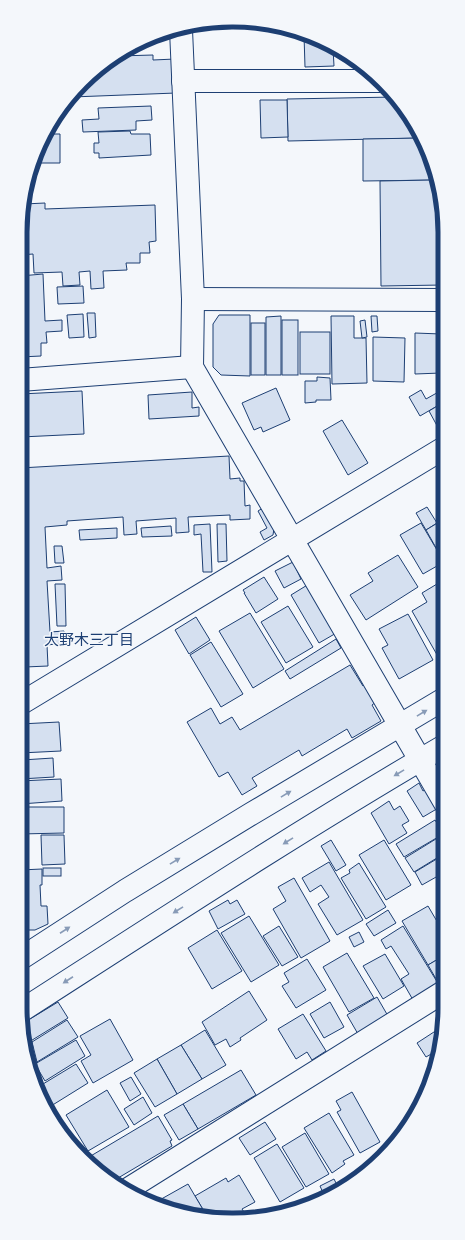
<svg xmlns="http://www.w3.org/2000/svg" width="465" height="1240" font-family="Helvetica,'Noto Sans JP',sans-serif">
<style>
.building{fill:#d5e0f0;stroke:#1d3f73}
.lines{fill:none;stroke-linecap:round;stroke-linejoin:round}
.street-casing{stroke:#1d3f73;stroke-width:24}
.street{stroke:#f4f7fb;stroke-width:22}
.oneway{fill:#889bb7}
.labels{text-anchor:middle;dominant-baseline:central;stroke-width:3;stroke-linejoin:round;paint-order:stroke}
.neighbourhood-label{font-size:15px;fill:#1d3f73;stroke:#f4f7fb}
.rim{fill:none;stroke:#1d3f73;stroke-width:5}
</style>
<rect width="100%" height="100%" fill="#f4f7fb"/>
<g class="building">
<path d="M304,35L333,48L334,66L305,67Z"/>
<path d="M336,49L350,56H351L337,57Z"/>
<path d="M153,55V60L175,59L176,93L72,97L118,56Z"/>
<path d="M395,97L421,138L288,141L287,99Z"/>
<path d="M260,100H287L288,137L261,138Z"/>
<path d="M151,106L152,120L136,121V130L83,132L82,120L99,119L98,108Z"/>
<path d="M130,131L131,134H150L151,155L99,158V153H94V143H99L98,132Z"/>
<path d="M49,134H60V163H34Z"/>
<path d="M421,138L429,151L437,180L363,181V139Z"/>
<path d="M433,180L434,188H439L443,205V285L381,286L380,181Z"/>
<path d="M45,203V209L155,205L156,241L149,242L150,253H140V263H126L127,270L103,271L104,288L91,289L90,271L79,272L80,285L63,286L62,272L34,273L33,254L20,255V232L24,204Z"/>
<path d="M43,274L45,321L62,320V331L46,332L47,343H41V356L20,357V276Z"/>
<path d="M83,286L84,303L58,304L57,287Z"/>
<path d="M87,313H95L96,337L89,338Z"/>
<path d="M83,314L84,337L69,338L67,315Z"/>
<path d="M219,315H250V376L221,375L213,367V324Z"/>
<path d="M281,316V375H266V317Z"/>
<path d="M331,316H354V338H366L367,383L332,384Z"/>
<path d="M371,316H377L378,331L372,332Z"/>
<rect x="282" y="320" width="16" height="55"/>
<path d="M365,320L367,337L362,338L360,321Z"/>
<rect x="251" y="323" width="14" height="52"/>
<rect x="300" y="332" width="30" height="42"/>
<path d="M415,333L441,334V373L415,374Z"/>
<path d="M373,337L405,338L404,382L373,381Z"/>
<path d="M317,377L330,378L331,400H316V402L305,403V381H317Z"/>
<path d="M276,388L290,420L263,432L261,427L254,430L242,403Z"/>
<path d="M421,390L426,399L442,390L444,393V402L420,416L409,397Z"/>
<path d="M82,391L84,434L21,437L20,394Z"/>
<path d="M192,392V408L199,407V416L149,419L148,395Z"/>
<path d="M444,402V431L441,433L429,411Z"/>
<path d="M342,420L368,463L348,475L323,431Z"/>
<path d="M229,456L230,479L240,478V481H244L245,506L250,505V519L230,520V515L188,517L189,532L176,533V518L136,521L137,534L124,535L123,517L67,521V525L45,527L47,568L61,566L62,580L47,581L50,632L64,631L65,643L47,645L48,666L25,667L26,678H20V468Z"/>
<path d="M266,506L275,522L273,535L264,540L260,532L267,528L258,511Z"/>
<path d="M427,507L437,523L426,530L416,513Z"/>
<path d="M444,519V562L426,530Z"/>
<path d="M421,523L444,562L423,574L400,535Z"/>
<path d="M210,524L212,572H203L201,534L194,535V525Z"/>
<path d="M217,524H226L227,561L218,562Z"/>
<path d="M171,526L172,536L142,537L141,528Z"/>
<path d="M117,528V538L80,540L79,530Z"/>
<path d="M54,546H62L64,563H55Z"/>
<path d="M398,555L418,587L366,620L350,595L373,581L368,573Z"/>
<path d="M293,562L301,579L284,588L275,571Z"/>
<path d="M264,577L278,599L256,613L244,593H245L243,590Z"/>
<path d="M442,581L444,586V593L441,595L444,600V667L412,611L427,602L422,593Z"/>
<path d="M55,584H65L66,626H57Z"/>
<path d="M309,584L338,632L319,643L291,595Z"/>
<path d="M288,606L313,647L286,663L261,622Z"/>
<path d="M250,613L284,669L253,688L219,631Z"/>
<path d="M408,614L433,660L399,679L382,648L388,645L379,629Z"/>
<path d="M196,617L210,640L189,654L175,630Z"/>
<path d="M336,639L341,648L290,679L285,671Z"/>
<path d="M211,642L243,694L221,707L190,655Z"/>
<path d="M350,665L363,686L365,684L376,702L372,705L381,721L352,738L347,729L302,756L299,750L252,778L257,786L242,795L228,772L219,777L187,722L211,708L220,724L232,717L240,730Z"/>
<path d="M59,722L61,751L20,753V724Z"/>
<path d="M20,755H22V760L53,758L54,777L20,779Z"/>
<path d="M61,779L62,801L20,804V781Z"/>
<path d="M419,783L423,791L428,788L440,807L423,817L407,791Z"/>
<path d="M389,801L394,810L400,806L409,821L402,825L407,833L389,844L371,813Z"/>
<path d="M20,807H64V833L20,834Z"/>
<path d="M435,820L440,828L443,827L445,833L404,857L396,844Z"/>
<path d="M444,834L445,853L414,872L405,858Z"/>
<path d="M41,835H64L65,864L42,865Z"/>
<path d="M331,840L346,865L336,871L321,846Z"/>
<path d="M384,840L411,885L386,900L359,855Z"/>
<path d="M445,854V872L422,885L415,872Z"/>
<path d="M329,862L363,920L337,935L318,904L329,897L321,885L310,892L302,878Z"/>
<path d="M359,863L386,907L366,919L341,878L350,873L349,870Z"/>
<rect x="43" y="868" width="18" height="8"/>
<path d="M42,869V885H40L41,906H47L48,924L35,930H20V870Z"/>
<path d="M294,878L330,941L301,958L273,909L286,901L278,887Z"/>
<path d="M228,900L230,904L237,900L245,914L218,929L209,911Z"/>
<path d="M428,906L445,935V955L428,965L402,921Z"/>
<path d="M388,910L396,923L374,936L366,924Z"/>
<path d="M445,914V931L437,918Z"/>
<path d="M249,916L279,965L251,982L221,933Z"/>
<path d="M279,926L298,957L282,966L263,936Z"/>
<path d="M403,926L439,985L413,1000L401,979L409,974L391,946L386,949L381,940Z"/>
<path d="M217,930L242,971L212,989L188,948Z"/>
<path d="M359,932L364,942L354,947L349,937Z"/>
<path d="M347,953L374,998L349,1012L323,967Z"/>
<path d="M385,954L404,986L383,999L363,966Z"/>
<path d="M445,955V980L439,984L428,965Z"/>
<path d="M307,959L326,990L296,1008L282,986L289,982L284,973Z"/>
<path d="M249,991L267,1020L240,1038L241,1040L230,1047L226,1039L215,1045L202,1022Z"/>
<path d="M377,997L388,1016L358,1034L347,1015Z"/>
<path d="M58,1002L68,1018L29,1042L25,1022Z"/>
<path d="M330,1002L344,1027L324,1038L310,1014Z"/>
<path d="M303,1014L326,1051L312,1060L307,1052L296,1059L278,1029Z"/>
<path d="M110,1019L133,1060L93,1083L81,1061L91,1055L80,1036Z"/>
<path d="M67,1020L78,1037L37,1062L32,1042Z"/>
<path d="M205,1030L226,1065L202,1079L181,1045Z"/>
<path d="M437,1030L441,1036L440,1049L426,1057L417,1043Z"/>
<path d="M76,1040L85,1056L45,1081L35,1064Z"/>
<path d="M181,1045L202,1079L177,1094L157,1059Z"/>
<path d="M157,1059L177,1094L155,1107L134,1073Z"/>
<path d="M76,1064L88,1083L51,1106L43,1084Z"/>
<path d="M241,1070L256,1095L198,1129L183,1104Z"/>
<path d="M131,1077L141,1094L130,1101L120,1083Z"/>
<path d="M107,1090L129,1127L88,1151L66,1115Z"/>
<path d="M352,1092L380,1142L360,1153L337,1112L341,1110L336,1101Z"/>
<path d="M143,1097L152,1113L134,1125L124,1109Z"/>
<path d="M183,1104L198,1129L179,1140L164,1115Z"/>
<path d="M329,1113L354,1155L343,1161L345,1164L332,1173L304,1128Z"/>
<path d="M158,1116L172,1140L170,1141L172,1146L113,1181L94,1165L89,1157Z"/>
<path d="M265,1122L276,1139L250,1155L239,1138Z"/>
<path d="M305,1133L329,1174L306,1187L282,1147Z"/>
<path d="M277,1144L304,1188L280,1202L254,1158Z"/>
<path d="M239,1175L255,1202L242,1209L247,1217L208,1218L195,1196L226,1178L228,1182Z"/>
<path d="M334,1179L339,1189L324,1195L320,1186Z"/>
<path d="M188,1184L195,1196L208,1218H205L156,1202Z"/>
</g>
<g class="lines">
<g class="street-casing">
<g id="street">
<path d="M181,30L193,299L192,367L445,803"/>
<path d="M183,81H380"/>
<path d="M193,299L443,300"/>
<path d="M20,380L192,367"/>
<path d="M20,704L444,448"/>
<path d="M20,959L125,891L251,814L444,699"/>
<path d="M21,1011C161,921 300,830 444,746"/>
<path d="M125,1191L445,991"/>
</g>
</g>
<use href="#street" class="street"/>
</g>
<defs><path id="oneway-solid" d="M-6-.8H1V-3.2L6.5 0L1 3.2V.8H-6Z"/></defs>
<g class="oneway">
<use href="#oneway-solid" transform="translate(422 713) rotate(-31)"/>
<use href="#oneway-solid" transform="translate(399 773) rotate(149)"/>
<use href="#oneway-solid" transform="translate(286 794) rotate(-31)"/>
<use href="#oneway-solid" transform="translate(288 841) rotate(148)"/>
<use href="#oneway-solid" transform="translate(175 861) rotate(-31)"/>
<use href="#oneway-solid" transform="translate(178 910) rotate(148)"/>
<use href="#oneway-solid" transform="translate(65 930) rotate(-33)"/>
<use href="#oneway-solid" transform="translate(68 980) rotate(147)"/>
</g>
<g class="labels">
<g class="neighbourhood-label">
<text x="89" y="639">大野木三丁目</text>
</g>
</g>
<path d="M0 0H465V1240H0ZM232 27H233A205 205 0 0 1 438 232V1008A205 205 0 0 1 233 1213H232A205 205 0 0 1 27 1008V232A205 205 0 0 1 232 27Z" fill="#f4f7fb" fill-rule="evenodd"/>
<path class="rim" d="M232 27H233A205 205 0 0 1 438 232V1008A205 205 0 0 1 233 1213H232A205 205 0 0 1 27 1008V232A205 205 0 0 1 232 27Z"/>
</svg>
